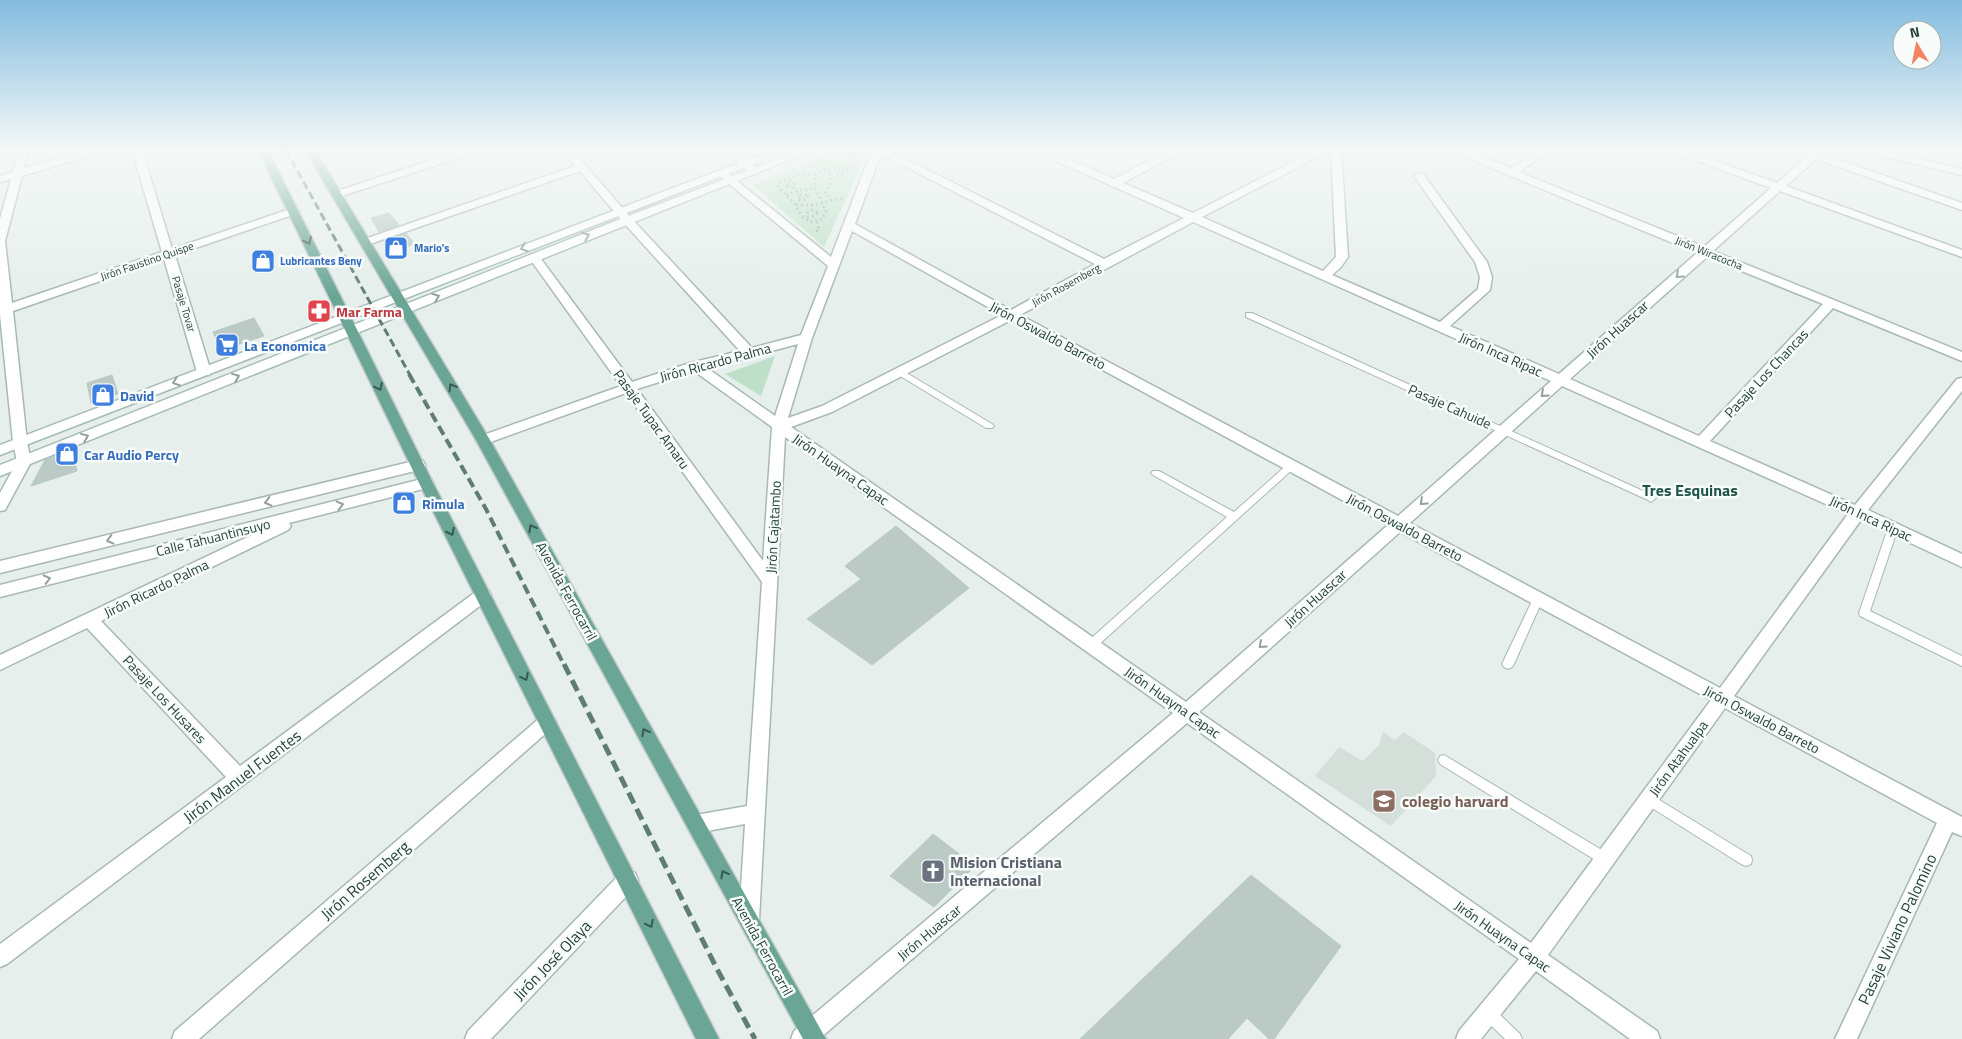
<svg xmlns="http://www.w3.org/2000/svg" width="1962" height="1039" font-family="'Titillium Web',sans-serif">
<style>
.built{fill:#d4dfda}
.green{fill:#bfe0c8}
.building{fill:#bbcac4;stroke:#b8c9c2}
.lines{fill:none;stroke-linecap:round;stroke-linejoin:round}
.service-casing{stroke:#a8b8b2;stroke-width:2}
.minor-casing{stroke:#a8b8b2;stroke-width:3}
.tertiary-casing{stroke:#a8b8b2;stroke-width:3}
.secondary-casing{stroke:#a4bbb3;stroke-width:3}
.primary-casing{stroke:#c2cac8;stroke-width:3}
.path{stroke:#86b3a5;stroke-width:2.5;stroke-dasharray:2 3;stroke-linecap:butt}
.service{fill:#fff;fill-rule:evenodd}
.minor{fill:#fff;fill-rule:evenodd}
.tertiary{fill:#fff;fill-rule:evenodd}
.secondary{fill:#fff;fill-rule:evenodd}
.primary{fill:#6aa596;fill-rule:evenodd}
.rail-far2{stroke:#5f7d75;stroke-width:3;stroke-dasharray:8 4;stroke-linecap:butt}
.rail-far1{stroke:#5f7d75;stroke-width:4;stroke-dasharray:10 5;stroke-linecap:butt}
.rail{stroke:#5f7d75;stroke-width:5;stroke-dasharray:12 6;stroke-linecap:butt}
.oneway{stroke:#92a09c}
.oneway2{stroke:#365b51}
.labels{text-anchor:middle;dominant-baseline:central;stroke-width:5;stroke-linejoin:round;paint-order:stroke}
.far-shop-label{font-size:11px;font-weight:bold;fill:#366cbe;stroke:#f7fbf9;text-anchor:start}
.far-street-label{font-size:11px;fill:#24423a;stroke:#f7fbf9}
.health-label{font-size:14px;font-weight:bold;fill:#be3a42;stroke:#f7fbf9;text-anchor:start}
.street-label{font-size:14px;fill:#24423a;stroke:#f7fbf9}
.shop-label{font-size:14px;font-weight:bold;fill:#366cbe;stroke:#f7fbf9;text-anchor:start}
.quarter-label{font-size:16px;font-weight:bold;fill:#1f5548;stroke:#f7fbf9}
.near-street-label{font-size:16px;fill:#24423a;stroke:#f7fbf9}
.near-education-label{font-size:16px;font-weight:bold;fill:#785e54;stroke:#f7fbf9;text-anchor:start}
.near-worship-label{font-size:16px;font-weight:bold;fill:#5b616d;stroke:#f7fbf9;text-anchor:start}
</style>
<rect width="100%" height="100%" fill="#e6efeb"/>
<path class="built" d="M1383,732L1395,740L1404,732L1435,753L1436,776L1391,826L1315,776L1339,747L1363,761L1379,745Z"/>
<g class="green">
<path d="M839,150H864L867,153L824,247L753,185Z"/>
<path d="M775,356L761,396L725,374Z"/>
</g>
<g class="building">
<path d="M389,213L399,225L379,232L371,218Z"/>
<path d="M406,233L415,244L393,251L385,241Z"/>
<path d="M254,318L264,336L230,347L220,348L213,332Z"/>
<path d="M112,375L118,394L91,403L87,383Z"/>
<path d="M72,450L77,471L31,486L45,460Z"/>
<path d="M896,526L969,588L872,665L807,619L861,579L845,566Z"/>
<path d="M933,834L975,866L934,907L890,876Z"/>
<path d="M1251,875L1341,946L1274,1039H1269L1247,1018L1228,1039H1080Z"/>
</g>
<g class="lines">
<g class="service-casing">
<g id="service">
<path d="M1246,313H1252L1654,496L1656,498L1651,502L1648,500L1246,317Z"/>
<path d="M900,369L992,424L994,426L992,428H986L897,374L896,372L897,370Z"/>
<path d="M1291,463L1296,466L1294,468L1095,648L1091,650L1087,648L1085,645L1087,642L1227,517L1153,475L1151,473L1153,471H1159L1234,512L1288,464Z"/>
<path d="M1893,524L1898,528L1870,611L1962,656V666L1860,616L1859,613L1888,528Z"/>
<path d="M1538,595L1542,596L1543,599L1514,664L1512,667L1508,669L1504,667L1502,664L1533,599L1534,596Z"/>
<path d="M1444,755L1610,855L1611,859L1610,863L1605,865L1600,863L1440,764L1438,760L1440,756Z"/>
<path d="M1648,793L1751,856L1752,860L1751,864L1746,866L1741,864L1644,803L1642,799L1644,795Z"/>
<path d="M1488,1006L1493,1008L1520,1034L1522,1039H1505L1483,1018L1481,1013L1483,1008Z"/>
</g>
</g>
<g class="minor-casing">
<g id="minor">
<path d="M19,150H29L24,168L87,150H102L101,152L22,176L5,241L12,303L162,252L132,150H142L172,249L290,209L294,208L299,211L298,213L175,255L211,372L209,375H199L197,372L164,259L13,311L27,442L31,462L5,510L0,511V493L17,462L13,442L0,315V219L11,179L0,182V176L13,172Z"/>
<path d="M463,150H477L476,152L342,196H334L333,194L334,192Z"/>
<path d="M562,150H572L631,218L752,348L801,335L828,266L716,173L717,171H725L831,257L872,150H888L1104,259L1184,218L1036,152L1035,150H1048L1114,179L1170,150H1182L1181,152L1123,183L1193,213L1316,150H1328L1327,152L1202,217L1323,271L1336,257L1331,150H1341L1348,257L1341,267L1332,275L1440,322L1478,289L1480,277L1475,262L1414,176L1419,173L1423,174L1487,262L1492,277L1490,290L1450,326L1559,374L1697,253L1453,152L1452,150H1465L1511,168L1539,150H1550L1519,172L1704,247L1771,188L1673,152L1672,150H1685L1777,183L1814,150H1825L1822,154L1962,203V210L1816,159L1786,186L1962,250V257L1780,191L1713,251L1962,352V361L1833,308L1710,441L1855,505L1957,379L1962,378V391L1868,510L1962,554V567L1861,520L1734,696L1962,817V836L1952,832L1857,1039H1835L1937,823L1725,708L1548,955L1657,1031L1660,1039H1630L1536,971L1481,1039H1456L1459,1031L1519,959L1187,723L819,1039H791L794,1031L1173,713L785,437L759,920L756,927L749,930L742,927L739,920L745,824L696,833L689,830L686,824L689,818L696,815L747,806L762,582L626,393L488,443H478L476,440L478,437L621,386L530,259L528,257L530,255H538L632,382L690,363L740,351L623,222L580,171L370,244H362L360,242L362,240L575,166ZM881,154L1095,264L1011,310L855,224ZM1193,222L1551,381L1398,516L1020,315ZM852,231L1002,315L822,406L788,418L812,338ZM1707,257L1823,304L1699,436L1570,379ZM1011,320L1388,525L1186,702L791,427L832,412ZM798,344L775,416L707,368ZM694,371L772,427L763,561L637,389ZM1562,386L1848,514L1720,688L1410,523ZM1400,532L1711,700L1531,943L1199,712Z"/>
<path d="M725,150H736L759,171L758,173H750Z"/>
<path d="M418,460L423,461L425,465L423,469L0,573V561Z"/>
<path d="M426,478L431,479L433,483L431,487L289,523L291,526L288,530L101,621L240,766L477,591L483,589L489,591L491,595L489,599L7,964L0,967V944L226,777L87,628L0,670V655L260,531L0,597V585Z"/>
<path d="M547,714L553,717L556,722L553,727L199,1039H172L175,1031L541,717Z"/>
<path d="M628,870L635,873L638,880L635,887L491,1039H465L468,1031L621,873Z"/>
</g>
</g>
<g class="tertiary-casing">
<path id="tertiary" d="M1865,150H1881L1962,169V175L1866,152Z"/>
</g>
<g class="secondary-casing">
<g id="secondary">
<path d="M801,150H814L0,476V465L623,218Z"/>
<path d="M757,156L762,159L761,161L0,455V445Z"/>
</g>
</g>
<g class="primary-casing">
<g id="primary">
<path d="M258,150H268L433,483L719,1039H696L419,483Z"/>
<path d="M305,150H315L490,440L826,1039H803L476,440Z"/>
</g>
</g>
<g class="path">
<path d="M849,150L847,153L852,155"/>
<path d="M842,169L847,172L842,174L836,173Z"/>
<path d="M825,170L829,174L831,182L825,193L832,200"/>
<path d="M846,170L852,155"/>
<path d="M803,173L815,175V188L826,211L823,219L811,222L802,216L795,204L778,187L779,183Z"/>
<path d="M815,175L825,169H842"/>
<path d="M795,183L794,187H788L786,184Z"/>
<path d="M794,187L800,195"/>
<path d="M786,195L796,191L815,188"/>
<path d="M800,195H809L807,199L801,200L798,198Z"/>
<path d="M794,204L801,200"/>
<path d="M796,205H815L843,198"/>
<path d="M802,217L815,216L819,212L811,210L807,213L808,215"/>
<path d="M816,231L819,230L817,222"/>
</g>
<use href="#service" class="service"/>
<use href="#minor" class="minor"/>
<use href="#tertiary" class="tertiary"/>
<use href="#secondary" class="secondary"/>
<use href="#primary" class="primary"/>
<path class="rail-far2" d="M286,150L410,375"/>
<path class="rail-far1" d="M409,374L486,509L564,665"/>
<path class="rail" d="M564,664L717,969L755,1039"/>
</g>
<defs><path id="oneway-chevron" d="M-2-3.5L2.5 0L-2 3.5" fill="none" stroke-width="1.6" stroke-linecap="round" stroke-linejoin="round" transform="scale(1.25)"/></defs>
<g class="oneway">
<use href="#oneway-chevron" transform="translate(586 236) rotate(-22)"/>
<use href="#oneway-chevron" transform="translate(524 248) rotate(159)"/>
<use href="#oneway-chevron" transform="translate(1679 275) rotate(138)"/>
<use href="#oneway-chevron" transform="translate(436 297) rotate(-22)"/>
<use href="#oneway-chevron" transform="translate(236 377) rotate(-22)"/>
<use href="#oneway-chevron" transform="translate(176 382) rotate(159)"/>
<use href="#oneway-chevron" transform="translate(1544 394) rotate(138)"/>
<use href="#oneway-chevron" transform="translate(85 437) rotate(-22)"/>
<use href="#oneway-chevron" transform="translate(268 502) rotate(166)"/>
<use href="#oneway-chevron" transform="translate(1423 502) rotate(138)"/>
<use href="#oneway-chevron" transform="translate(340 505) rotate(-14)"/>
<use href="#oneway-chevron" transform="translate(110 540) rotate(166)"/>
<use href="#oneway-chevron" transform="translate(47 579) rotate(-14)"/>
<use href="#oneway-chevron" transform="translate(1262 645) rotate(138)"/>
</g>
<g class="oneway2">
<use href="#oneway-chevron" transform="translate(308 241) rotate(64)"/>
<use href="#oneway-chevron" transform="translate(379 387) rotate(64)"/>
<use href="#oneway-chevron" transform="translate(452 387) rotate(-121)"/>
<use href="#oneway-chevron" transform="translate(532 528) rotate(-119)"/>
<use href="#oneway-chevron" transform="translate(451 532) rotate(63)"/>
<use href="#oneway-chevron" transform="translate(525 677) rotate(63)"/>
<use href="#oneway-chevron" transform="translate(645 732) rotate(-119)"/>
<use href="#oneway-chevron" transform="translate(724 874) rotate(-119)"/>
<use href="#oneway-chevron" transform="translate(650 924) rotate(63)"/>
</g>
<linearGradient id="sky" x2="0" y2="1"><stop stop-color="#84bce0"/><stop offset="0.51" stop-color="#f4f8f6"/><stop offset="1" stop-color="#f4f8f6" stop-opacity="0"/></linearGradient>
<rect width="1962" height="295" fill="url(#sky)"/>
<defs>
<g id="shop-square" transform="scale(1.25)"><rect x="-9" y="-9" width="18" height="18" rx="4" fill="#3f7fe0" stroke="#f7fbf9"/><path d="M-5-2.5h2.3a2.7 3.5 0 0 1 5.4 0H5L5.5 6h-11ZM-1.5-2.5h3a1.5 2.3 0 0 0-3 0Z" fill="#fff"/></g>
<g id="pharmacy-square" transform="scale(1.25)"><rect x="-9" y="-9" width="18" height="18" rx="4" fill="#e0444e" stroke="#f7fbf9"/><path d="M-2-6h4v4h4v4h-4v4h-4v-4h-4v-4h4Z" fill="#fff"/></g>
<g id="supermarket-square" transform="scale(1.25)"><rect x="-9" y="-9" width="18" height="18" rx="4" fill="#3f7fe0" stroke="#f7fbf9"/><path d="M-6-5.5h2.5l.6 2H6L4.5 2H-2.5L-4.4-4H-6ZM-1.5 3.2a1.3 1.3 0 1 0 .1 0ZM3 3.2a1.3 1.3 0 1 0 .1 0Z" fill="#fff"/></g>
<g id="school-square" transform="scale(1.25)"><rect x="-9" y="-9" width="18" height="18" rx="4" fill="#8d6e63" stroke="#f7fbf9"/><path d="M0-5L7-2L0 1L-7-2ZM-4 1L0 2.5L4 1V4Q0 6-4 4Z" fill="#fff"/></g>
<g id="church-square" transform="scale(1.25)"><rect x="-9" y="-9" width="18" height="18" rx="4" fill="#6b7280" stroke="#f7fbf9"/><path d="M-1.2-6h2.4v3.5h3.3v2.4h-3.3V6h-2.4V-.1h-3.3v-2.4h3.3Z" fill="#fff"/></g>
</defs>
<g fill-rule="evenodd">
<use href="#shop-square" x="396" y="248"/>
<use href="#shop-square" x="263" y="261"/>
<use href="#pharmacy-square" x="319" y="311"/>
<use href="#supermarket-square" x="227" y="345"/>
<use href="#shop-square" x="103" y="395"/>
<use href="#shop-square" x="67" y="454"/>
<use href="#shop-square" x="404" y="503"/>
<use href="#school-square" x="1384" y="801"/>
<use href="#church-square" x="933" y="871"/>
</g>
<g class="labels">
<g class="far-shop-label">
<text x="414" y="248">Mario's</text>
<text x="280" y="261">Lubricantes Beny</text>
</g>
<g class="far-street-label">
<text transform="translate(1709 253) rotate(22)">Jirón Wiracocha</text>
<text transform="translate(147 261) rotate(-19)">Jirón Faustino Quispe</text>
<text transform="translate(1066 285) rotate(-29)">Jirón Rosemberg</text>
<text transform="translate(184 304) rotate(73)">Pasaje Tovar</text>
</g>
<g class="health-label">
<text x="336" y="311">Mar Farma</text>
</g>
<g class="street-label">
<text transform="translate(1617 329) rotate(-42)">Jirón Huascar</text>
<text transform="translate(1048 335) rotate(28)">Jirón Oswaldo Barreto</text>
<text transform="translate(1501 354) rotate(24)">Jirón Inca Ripac</text>
<text transform="translate(715 362) rotate(-15)">Jirón Ricardo Palma</text>
<text transform="translate(1766 373) rotate(-47)">Pasaje Los Chancas</text>
<text transform="translate(1450 406) rotate(24)">Pasaje Cahuide</text>
<text transform="translate(652 419) rotate(54)">Pasaje Tupac Amaru</text>
<text transform="translate(841 469) rotate(35)">Jirón Huayna Capac</text>
<text transform="translate(1871 518) rotate(25)">Jirón Inca Ripac</text>
<text transform="translate(773 527) rotate(-87)">Jirón Cajatambo</text>
<text transform="translate(1405 527) rotate(28)">Jirón Oswaldo Barreto</text>
<text transform="translate(213 537) rotate(-14)">Calle Tahuantinsuyo</text>
<text transform="translate(156 588) rotate(-26)">Jirón Ricardo Palma</text>
<text transform="translate(567 591) rotate(61)">Avenida Ferrocarril</text>
<text transform="translate(1315 598) rotate(-42)">Jirón Huascar</text>
<text transform="translate(165 699) rotate(47)">Pasaje Los Husares</text>
<text transform="translate(1173 702) rotate(35)">Jirón Huayna Capac</text>
<text transform="translate(1762 719) rotate(28)">Jirón Oswaldo Barreto</text>
<text transform="translate(1678 758) rotate(-54)">Jirón Atahualpa</text>
<text transform="translate(929 932) rotate(-40)">Jirón Huascar</text>
<text transform="translate(1503 936) rotate(35)">Jirón Huayna Capac</text>
<text transform="translate(763 946) rotate(61)">Avenida Ferrocarril</text>
</g>
<g class="shop-label">
<text x="244" y="345">La Economica</text>
<text x="120" y="395">David</text>
<text x="84" y="454">Car Audio Percy</text>
<text x="422" y="503">Rimula</text>
</g>
<g class="quarter-label">
<text x="1690" y="490">Tres Esquinas</text>
</g>
<g class="near-street-label">
<text transform="translate(242 776) rotate(-37)">Jirón Manuel Fuentes</text>
<text transform="translate(365 880) rotate(-41)">Jirón Rosemberg</text>
<text transform="translate(1897 929) rotate(-65)">Pasaje Viviano Palomino</text>
<text transform="translate(552 960) rotate(-46)">Jirón José Olaya</text>
</g>
<g class="near-education-label">
<text x="1402" y="801">colegio harvard</text>
</g>
<g class="near-worship-label">
<text x="950" y="862">Mision Cristiana<tspan x="950" dy="18">Internacional</tspan></text>
</g>
</g>
<g transform="translate(1917 45) rotate(350)"><circle r="24" fill="#f7fbf9" stroke="#a3b1ad"/>
<path d="M0-4L9 19L0 12L-9 19Z" fill="#f4845f"/>
<text y="-8" font-size="14" font-weight="bold" text-anchor="middle" fill="#24423a">N</text>
</g>
</svg>
